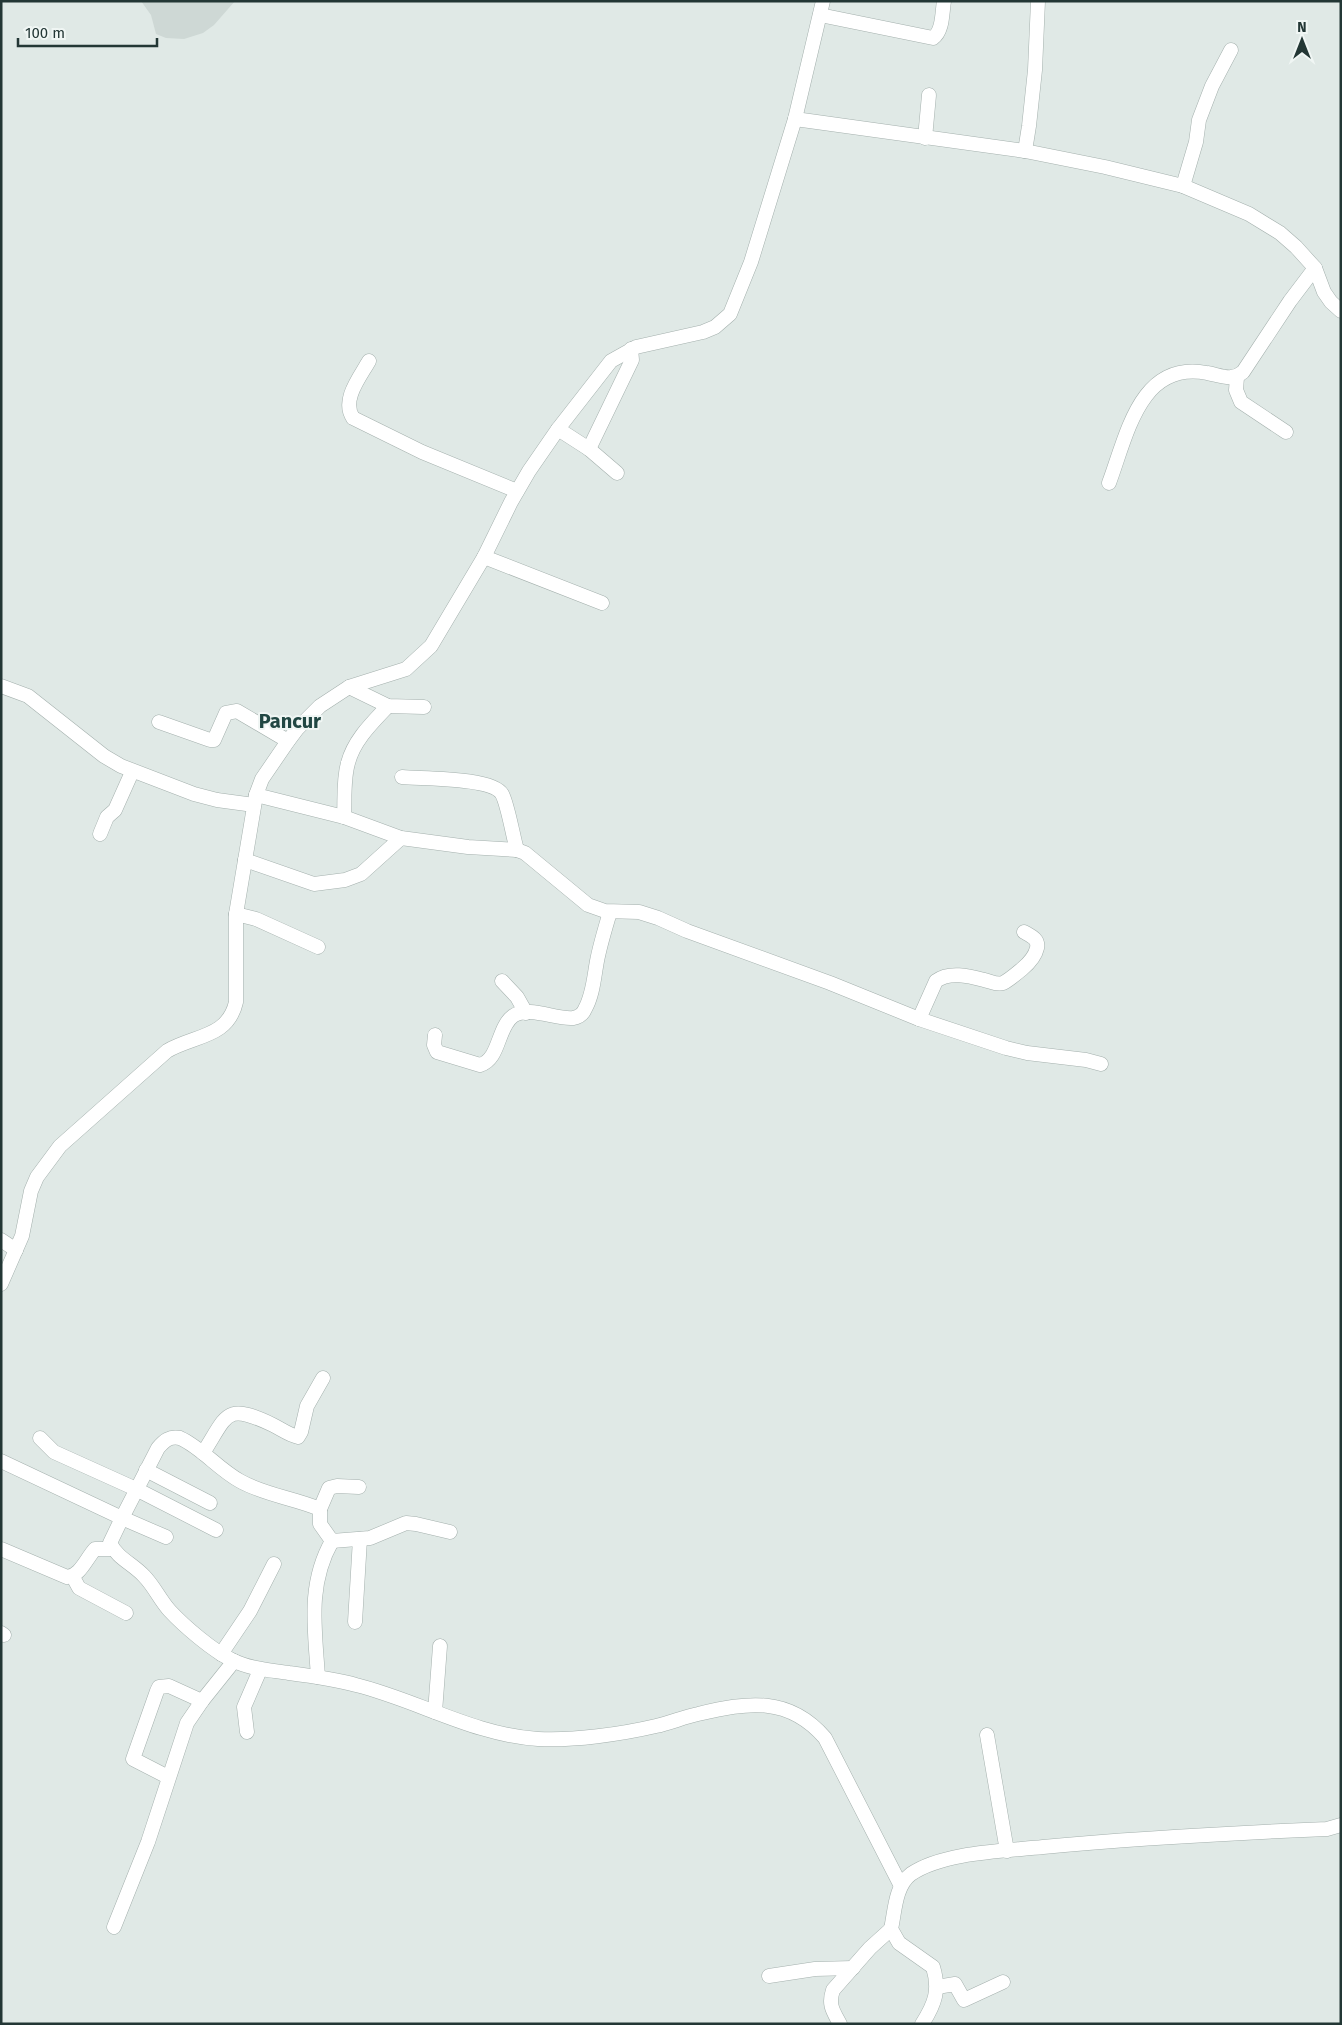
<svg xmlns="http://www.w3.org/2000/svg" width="1342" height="2025" font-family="'Fira Sans',sans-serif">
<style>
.built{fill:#ced8d5}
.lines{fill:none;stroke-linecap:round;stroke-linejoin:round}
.minor-casing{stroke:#a4b0ad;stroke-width:15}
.minor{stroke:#fff;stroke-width:14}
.labels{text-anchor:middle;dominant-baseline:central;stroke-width:4;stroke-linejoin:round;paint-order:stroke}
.quarter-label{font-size:20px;font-weight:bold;fill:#214743;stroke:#f0f6f4}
</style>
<rect width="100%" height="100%" fill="#e0e9e6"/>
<path class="built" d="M141,1H235L214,25L203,33L184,39L166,38L156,34L151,15Z"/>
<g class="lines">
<g class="minor-casing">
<g id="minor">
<path d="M820,15L933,38C943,31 942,13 944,1"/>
<path d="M795,119L1025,151L1105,167L1183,186L1249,214L1280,233L1296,247L1315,268L1324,292L1331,302L1341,311"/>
<path d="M925,138L929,95"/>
<path d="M1025,151L1029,126L1035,70L1038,1"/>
<path d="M1183,186L1196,142L1199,120L1212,86L1231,50"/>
<path d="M369,361C360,377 341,400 353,418L422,452L517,491"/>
<path d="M1237,377L1236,390L1241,402L1286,432"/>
<path d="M558,429L589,449L632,360L631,349"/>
<path d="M589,449L617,473"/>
<path d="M1109,483C1127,435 1140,360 1207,373C1220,375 1231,382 1243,372L1290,301L1315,268"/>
<path d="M484,557L602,603"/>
<path d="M1,686L28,696L104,756L121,766L194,794L217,800L254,805"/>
<path d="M349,687L388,706L424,707"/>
<path d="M159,722L210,740H214L226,713L237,711L288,741"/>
<path d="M402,777C422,779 492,777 502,794C508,805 513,837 517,850"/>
<path d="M256,795L344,817L401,838L468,847L517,850L525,853L588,905L605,911L639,912L658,918L687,931L830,983L919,1019L1006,1048L1027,1053L1086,1060L1101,1064"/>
<path d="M344,817C345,800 343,780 348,763C354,740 372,723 388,706"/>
<path d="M100,834L107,817L115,810L132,772"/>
<path d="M245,860L314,884L345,880L361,874L401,838"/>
<path d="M236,914L256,919L318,947"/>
<path d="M502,981L517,997L526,1013"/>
<path d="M919,1019L936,981C949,971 969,976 984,980C990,981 996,985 1003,983C1009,980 1016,974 1022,969C1028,964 1035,957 1037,948C1039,939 1031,936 1024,932"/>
<path d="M435,1035L434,1045L437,1052L480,1065C500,1059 497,1028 513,1016C528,1005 557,1020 573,1018C579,1017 583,1014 585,1009C593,995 594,977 597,961C600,945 605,929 610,912"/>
<path d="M1,1240L16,1250"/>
<path d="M1,1284L22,1236L31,1191L37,1177L60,1146L167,1051C194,1035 228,1038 236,1002V914L256,795L262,779L288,741L297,729L320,706L349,687L406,669L431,646L484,557L511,502L529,471L558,429L611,361L636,347L703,332L715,327L730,314L751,262L795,119L823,1"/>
<path d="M40,1438L54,1452L136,1489L216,1530"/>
<path d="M203,1453C228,1414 225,1402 273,1425C281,1429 289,1435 298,1437L301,1432L307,1406L323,1378"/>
<path d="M1,1461L122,1518L158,1448C164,1441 169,1436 180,1438C202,1448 218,1469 240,1481C265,1495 294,1498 320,1509V1524L332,1541L370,1538L406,1523L416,1524L450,1532"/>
<path d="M146,1470L210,1503"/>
<path d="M320,1509L329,1488L337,1486L359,1487"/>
<path d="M166,1537L122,1518L110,1543C117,1558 133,1564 144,1576C154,1586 160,1600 170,1611C184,1626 213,1651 232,1660C250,1669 270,1670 289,1673C312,1676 334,1679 356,1685C417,1700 474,1735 538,1739C573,1741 622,1734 656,1726C670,1723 684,1717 698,1714C748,1702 789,1696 825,1738L900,1884"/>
<path d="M1,1549L67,1577C80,1576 86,1559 95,1549H113"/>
<path d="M73,1577L79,1588L126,1613"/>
<path d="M355,1622L360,1539"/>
<path d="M1,1633L4,1635"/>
<path d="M221,1654L250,1611L274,1564"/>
<path d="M318,1677C315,1629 307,1585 332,1541"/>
<path d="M435,1712L440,1646"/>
<path d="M247,1732L244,1707L260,1670"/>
<path d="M987,1735L1007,1851"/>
<path d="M168,1777L133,1759L157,1691L159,1687L169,1686L202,1701"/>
<path d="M114,1927L148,1842L187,1723L202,1701L234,1661"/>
<path d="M769,1976L815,1969L853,1968"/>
<path d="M937,1987L955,1984L964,2000L1003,1982"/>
<path d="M840,2024C833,2011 828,2005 833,1990L870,1948L891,1929"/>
<path d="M922,2024C935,2004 940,1990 933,1967L899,1943L891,1929C895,1911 895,1886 911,1874C943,1852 1005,1851 1043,1847C1138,1838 1232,1833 1327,1829L1341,1825"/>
</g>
</g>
<use href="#minor" class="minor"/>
</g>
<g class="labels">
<g class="quarter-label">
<text x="290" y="721">Pancur</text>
</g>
</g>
<rect width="1342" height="2025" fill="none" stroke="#233735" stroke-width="5"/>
<g transform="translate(1302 40)" stroke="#f0f6f4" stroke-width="4" paint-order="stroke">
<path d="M0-4L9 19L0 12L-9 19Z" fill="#233735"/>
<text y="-8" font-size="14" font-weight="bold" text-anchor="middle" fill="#233735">N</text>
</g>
<path d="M18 38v8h139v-8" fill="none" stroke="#233735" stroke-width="2.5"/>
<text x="25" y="38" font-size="15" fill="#233735" stroke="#f0f6f4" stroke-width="4" paint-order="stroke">100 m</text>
</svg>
